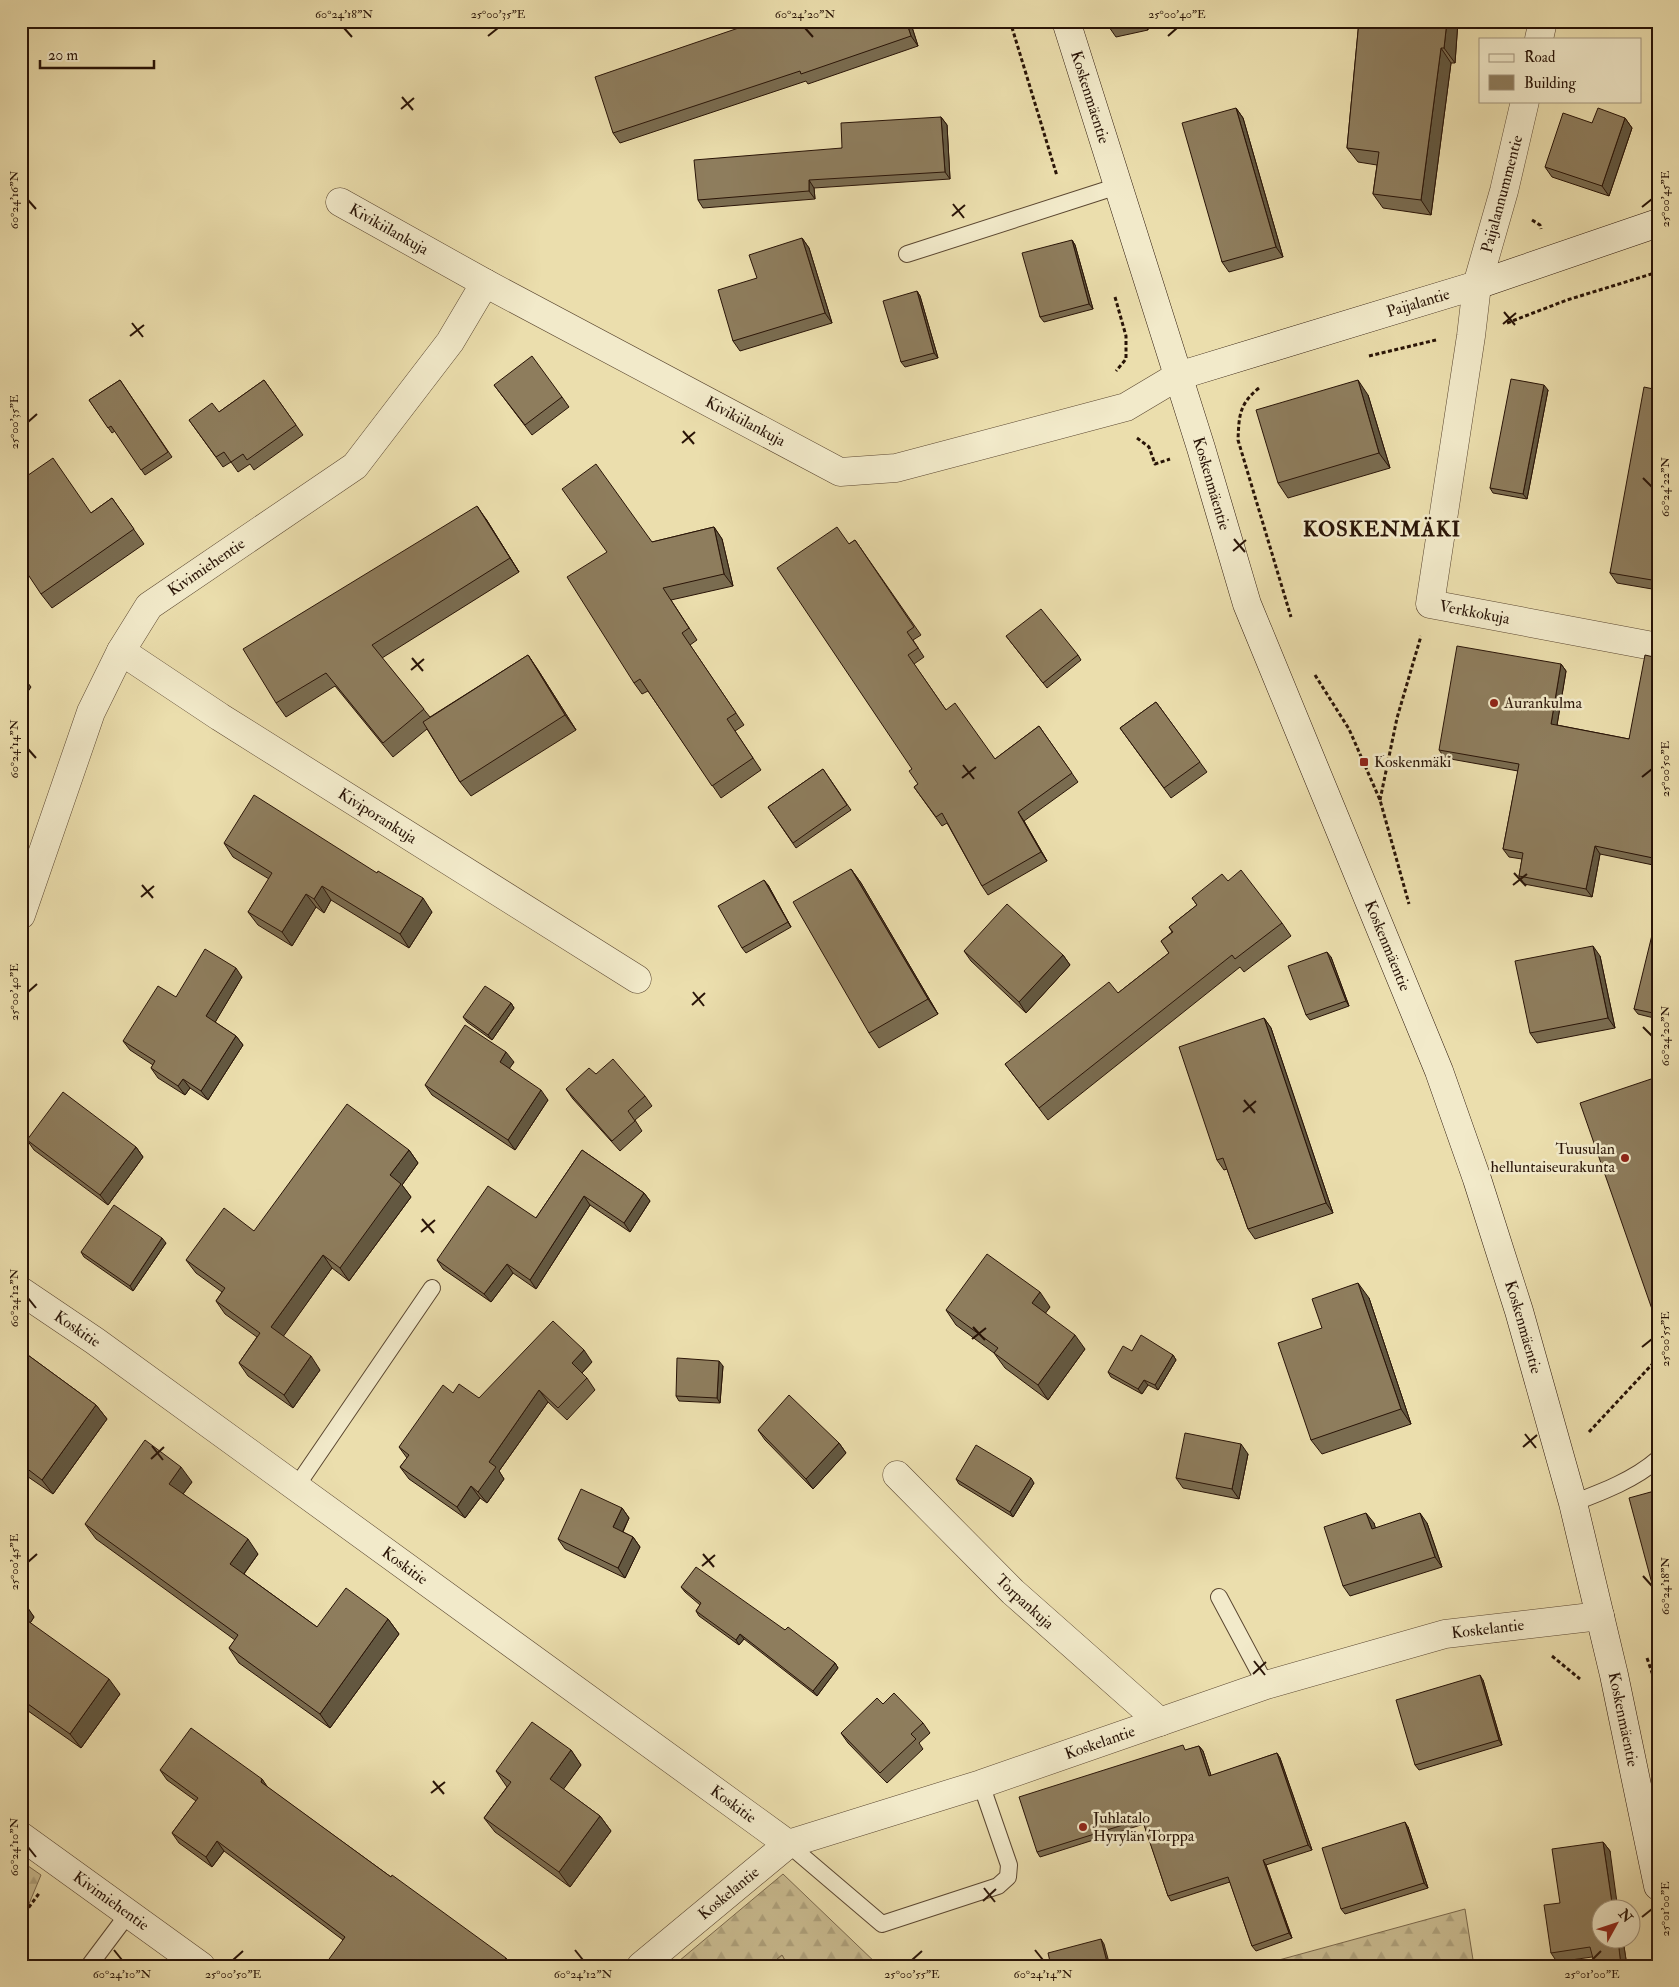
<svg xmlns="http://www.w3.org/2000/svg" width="1679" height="1987" font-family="'IM FELL Double Pica',serif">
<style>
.forest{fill:url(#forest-firs);stroke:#7a684c}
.garden{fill:url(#garden-furrows);stroke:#7a684c}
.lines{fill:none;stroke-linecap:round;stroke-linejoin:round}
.lane-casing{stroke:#5a4630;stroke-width:18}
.street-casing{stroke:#5a4630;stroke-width:29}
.secondary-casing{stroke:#291407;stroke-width:29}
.path{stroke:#291407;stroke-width:3;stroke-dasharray:4 2.5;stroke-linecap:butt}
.lane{stroke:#f2eaca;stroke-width:16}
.street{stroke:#f2eaca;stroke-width:28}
.secondary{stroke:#f2eaca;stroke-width:28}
.wall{fill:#7a6c50;stroke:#291407}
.shaded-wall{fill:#635841;stroke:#291407}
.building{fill:#8e7d5d;stroke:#291407}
.ticks{fill:none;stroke:#291407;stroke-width:2}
.poi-dot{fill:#8f2418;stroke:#f2eaca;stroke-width:2}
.labels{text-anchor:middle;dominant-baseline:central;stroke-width:5;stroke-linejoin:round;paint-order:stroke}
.street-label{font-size:16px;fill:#291407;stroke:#f2eaca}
.poi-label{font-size:16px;fill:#291407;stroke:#f2eaca;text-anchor:start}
.district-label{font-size:21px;font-weight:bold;letter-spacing:1px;fill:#291407;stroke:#f2eaca}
.neatline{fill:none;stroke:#291407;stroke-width:2}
.ticks-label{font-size:12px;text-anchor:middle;fill:#291407}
</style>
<defs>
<pattern id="forest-firs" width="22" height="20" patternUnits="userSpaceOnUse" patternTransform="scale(1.25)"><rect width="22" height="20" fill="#cabc91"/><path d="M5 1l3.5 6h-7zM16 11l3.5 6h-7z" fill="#aea17c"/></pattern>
<pattern id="garden-furrows" width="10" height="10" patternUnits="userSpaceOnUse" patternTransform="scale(1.25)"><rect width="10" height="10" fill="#cabc91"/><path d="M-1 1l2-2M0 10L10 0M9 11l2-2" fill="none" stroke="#aea17c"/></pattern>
</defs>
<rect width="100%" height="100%" fill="#ebdead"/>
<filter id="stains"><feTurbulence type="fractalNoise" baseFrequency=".004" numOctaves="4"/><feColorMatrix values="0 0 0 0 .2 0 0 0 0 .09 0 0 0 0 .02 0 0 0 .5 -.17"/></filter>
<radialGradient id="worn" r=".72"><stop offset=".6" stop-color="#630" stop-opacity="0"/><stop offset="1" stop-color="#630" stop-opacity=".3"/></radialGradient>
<g class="forest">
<path d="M21,1861L41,1875L21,1923Z"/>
<path d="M783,1874L879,1966H788L782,1955L769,1966H673Z"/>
<path d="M1465,1909L1474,1966H1257Z"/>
</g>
<path class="garden" d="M782,1955L788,1966H769Z"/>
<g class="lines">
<g class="lane-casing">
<g id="lane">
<path d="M907,254L1118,186"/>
<path d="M296,1487L432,1288"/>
<path d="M1573,1503C1602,1492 1634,1480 1658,1459"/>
<path d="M1219,1597L1266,1685"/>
<path d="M788,1844L882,1924L998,1886L1008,1877L1009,1865L981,1784"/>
<path d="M89,1966L128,1914"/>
</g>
</g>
<g class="street-casing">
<g id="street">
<path d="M1539,39L1543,21"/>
<path id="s1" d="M1525,101L1504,191L1477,285L1471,336L1430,604L1658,647"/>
<path id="s2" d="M340,202L485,283L840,472L896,468L1126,407L1178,376"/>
<path id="s3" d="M121,651L220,717L637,979"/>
<path id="s4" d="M21,915L91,712L121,651L149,606L355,466L450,342L485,283"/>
<path id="s5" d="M21,1291L95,1341L788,1844"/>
<path id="s6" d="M897,1475L1013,1592L1160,1722"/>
<path id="s7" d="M21,1836L201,1966"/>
<path id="s8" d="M641,1966L788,1844L981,1784L1266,1685L1445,1634L1600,1616"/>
</g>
</g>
<g class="secondary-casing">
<g id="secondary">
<path id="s9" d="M1066,21L1201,448L1247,604L1439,1071L1477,1179L1519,1311L1573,1503L1614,1675L1658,1886"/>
<path id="s10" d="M1178,376L1477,285L1658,223"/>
</g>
</g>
<g class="path">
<path d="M1010,21L1057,176"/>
<path d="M1532,220L1540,225L1541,229"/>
<path d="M1115,297L1126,336V359L1116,371"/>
<path d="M1507,323L1567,300L1658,272"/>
<path d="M1369,356L1436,340"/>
<path d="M1259,388C1239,404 1239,416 1238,440L1291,617"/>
<path d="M1137,438L1149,447L1155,464L1170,459"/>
<path d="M1315,675L1349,729L1380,800L1409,904"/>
<path d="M1380,800L1397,718L1421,636"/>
<path d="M1589,1432L1658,1358"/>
<path d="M1552,1656L1580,1679"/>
<path d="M1647,1658L1658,1690"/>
<path d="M21,1918L40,1892"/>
</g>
<use href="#lane" class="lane"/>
<use href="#street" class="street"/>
<use href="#secondary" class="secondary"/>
</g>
<g class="wall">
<path d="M759,21H910L918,46L808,84L806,81L620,143L613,133Z"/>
<path d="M1108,21H1146L1148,30L1116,37L1109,27Z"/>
<path d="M1359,21H1458L1455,63H1451L1431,215L1383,208L1373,194L1377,165L1358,162L1347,148Z"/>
<path d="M1236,108L1243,118L1283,257L1229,272L1222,262Z"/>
<path d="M941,117L947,125L950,179L814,188L815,199L703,208L698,200L842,148Z"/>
<path d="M1625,118L1632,128L1609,196L1552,177L1545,167L1592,123Z"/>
<path d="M802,238L809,248L832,323L740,351L733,341L757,278Z"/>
<path d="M1072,240L1075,245L1093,309L1044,322L1040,317Z"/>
<path d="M917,291L920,296L938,358L905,367L901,362Z"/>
<path d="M120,380L172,457L145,475L115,431L112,433L89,400Z"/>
<path d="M264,380L303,435L254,470L250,464L238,472L231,462L223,467L189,420L219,412Z"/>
<path d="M494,385L562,397L569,407L532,435Z"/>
<path d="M1548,390L1527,499L1493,493L1490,488Z"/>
<path d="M1658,390V590L1617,583L1610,573Z"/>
<path d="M1368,395L1390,468L1288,498L1278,483Z"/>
<path d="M112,498L144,544L52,608L41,594L91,513Z"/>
<path d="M486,519L519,572L382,658L430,717L528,655L538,670L576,730L471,796L460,782L427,729L393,757L335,686L286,717L276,703Z"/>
<path d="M714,527L722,539L733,586L671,600L697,640L690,645L744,725L735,731L761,770L721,798L648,691L642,694L634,683L652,542Z"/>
<path d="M855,540L921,635L913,640L924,657L914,664L946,710L995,759L1039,726L1078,782L1024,821L1047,861L988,895L982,886L947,823L942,826L914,787L918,784L912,769L849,544Z"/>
<path d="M1006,636L1078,655L1081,660L1047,688Z"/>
<path d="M1658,658V866L1600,854L1592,897L1524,884L1519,876L1522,859L1509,857L1503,849L1518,771L1445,758L1439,750L1561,664L1566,671L1557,725L1629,739Z"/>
<path d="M1156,702L1207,772L1171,798L1120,728Z"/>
<path d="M823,769L851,810L796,848L768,807Z"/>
<path d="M224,843L432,912L409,948L331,900L324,913L316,907L292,946L258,925L248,912L269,879L233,857Z"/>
<path d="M851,869L861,883L938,1014L879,1048L869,1033Z"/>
<path d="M1228,881L1282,923L1291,936L1244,972L1240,967L1048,1120L1005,1064L1118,993L1169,953L1161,941L1172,932L1169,927L1197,905L1192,898Z"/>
<path d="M768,885L791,927L746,953L742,948Z"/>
<path d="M1658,937V1019L1638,1014L1634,1009Z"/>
<path d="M964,951L1063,955L1070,965L1026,1013L971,961Z"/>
<path d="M1600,956L1615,1028L1537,1043L1530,1033Z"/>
<path d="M1331,957L1349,1006L1310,1020L1306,1015Z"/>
<path d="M242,977L215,1022L236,1036L243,1045L208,1100L190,1088L185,1095L158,1078L151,1068L153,1065L130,1050L123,1041L176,997Z"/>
<path d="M511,1003L514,1008L492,1040L467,1022L463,1017Z"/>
<path d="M1264,1018L1271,1028L1333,1213L1255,1239L1248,1229L1227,1169L1224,1170L1217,1160Z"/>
<path d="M514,1062L509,1068L548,1100L515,1150L432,1095L425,1085Z"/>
<path d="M596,1074L645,1096L652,1106L635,1120L642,1131L620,1151L573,1099L566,1089Z"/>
<path d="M1658,1078V1319L1653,1312Z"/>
<path d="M27,1140L136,1147L143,1157L108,1205L34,1150Z"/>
<path d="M409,1150L418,1163L402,1185L411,1197L349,1281L332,1268L283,1336L320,1370L293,1408L248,1376L239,1363L257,1337L225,1314L216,1301L222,1292L196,1273L186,1260L254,1231Z"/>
<path d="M582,1150L644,1193L650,1201L630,1232L590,1205L536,1289L513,1273L491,1302L443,1269L437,1260L536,1218Z"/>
<path d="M166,1243L133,1291L84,1257L81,1252Z"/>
<path d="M1369,1298L1411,1424L1322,1454L1311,1440L1322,1328Z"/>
<path d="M1050,1307L1045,1313L1085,1349L1048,1400L1005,1368L994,1353L956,1325L946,1310Z"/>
<path d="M21,1350L96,1405L107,1419L53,1494L21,1472Z"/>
<path d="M1132,1351L1173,1355L1176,1360L1158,1390L1148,1385L1142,1394L1111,1377L1108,1372Z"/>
<path d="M592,1362L582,1373L587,1378L595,1390L567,1420L548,1402L499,1471L504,1479L487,1503L480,1498L465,1518L409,1479L400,1467L407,1458L399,1447L453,1393L479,1398Z"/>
<path d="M723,1366L720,1403L679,1401L676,1396Z"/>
<path d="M758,1430L839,1443L846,1453L813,1489L765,1440Z"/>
<path d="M1248,1454L1239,1499L1183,1488L1176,1478Z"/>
<path d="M956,1479L1034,1483L1013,1517L959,1484Z"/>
<path d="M192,1482L183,1494L258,1554L244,1574L317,1627L388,1619L399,1634L330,1728L239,1663L229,1648L235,1640L96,1539L85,1524Z"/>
<path d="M622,1508L629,1518L623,1532L633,1537L640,1547L625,1578L565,1549L558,1539Z"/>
<path d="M1374,1523L1375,1528L1427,1523L1442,1567L1350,1596L1343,1586Z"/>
<path d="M681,1587L785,1630L835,1663L838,1668L817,1696L744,1639L739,1645L699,1616L696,1611L700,1605L685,1592Z"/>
<path d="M21,1600L34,1617L30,1623L120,1694L81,1748L21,1706Z"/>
<path d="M1483,1680L1502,1745L1419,1770L1415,1765Z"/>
<path d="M923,1723L930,1733L919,1743L923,1749L887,1783L848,1743L841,1733Z"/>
<path d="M1199,1746L1203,1751L1211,1776L1277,1753L1280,1758L1312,1850L1266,1865L1292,1938L1256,1951L1252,1946L1230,1882L1171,1901L1168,1896L1144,1824L1040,1857L1037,1852L1186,1750Z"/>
<path d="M571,1750L581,1765L563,1789L600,1816L611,1831L570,1887L495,1832L484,1818L507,1787L496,1771Z"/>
<path d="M160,1770L262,1779L267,1787L391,1877L343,1940L224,1851L212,1867L179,1843L172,1833L196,1801L167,1780Z"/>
<path d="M1408,1827L1428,1888L1345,1914L1341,1909Z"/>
<path d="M1603,1842L1610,1851L1602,1940H1623L1627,1966L1592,1957L1557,1962L1551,1953L1560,1903Z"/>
</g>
<g class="shaded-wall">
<path d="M906,21H910L918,46L911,36Z"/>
<path d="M1142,21H1146L1148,30Z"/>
<path d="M1447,21H1458L1455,63L1444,48Z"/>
<path d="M1441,48L1451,63L1431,215L1421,200Z"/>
<path d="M1236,108L1243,118L1283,257L1276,247Z"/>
<path d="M941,117L947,125L950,179L945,172Z"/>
<path d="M1625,118L1632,128L1609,196L1602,186Z"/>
<path d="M809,180L814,188L815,199L809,191Z"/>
<path d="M802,238L809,248L832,323L825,313Z"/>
<path d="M1072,240L1075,245L1093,309L1089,304Z"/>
<path d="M917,291L920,296L938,358L934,353Z"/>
<path d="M1358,380L1368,395L1390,468L1379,453Z"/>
<path d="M1544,385L1548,390L1527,499L1523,494Z"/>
<path d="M477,506L486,519L519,572L510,558Z"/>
<path d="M714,527L722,539L733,586L724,574Z"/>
<path d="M528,655L538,670L576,730L565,715Z"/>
<path d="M1561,664L1566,671L1556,731L1551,724Z"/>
<path d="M21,674L31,687L21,702Z"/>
<path d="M1018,812L1024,821L1047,861L1041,852Z"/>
<path d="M1595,846L1600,854L1592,897L1586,889Z"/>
<path d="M851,869L861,883L938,1014L928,999Z"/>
<path d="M764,880L768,885L791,927L788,922Z"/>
<path d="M322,886L331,900L324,913L314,899Z"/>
<path d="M306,894L316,907L292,946L282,932Z"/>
<path d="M423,898L432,912L409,948L400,934Z"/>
<path d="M1593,946L1600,956L1615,1028L1608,1018Z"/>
<path d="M1327,952L1331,957L1349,1006L1346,1001Z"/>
<path d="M1063,955L1070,965L1026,1013L1019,1002Z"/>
<path d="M236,968L242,977L213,1026L206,1016Z"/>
<path d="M511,1003L514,1008L492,1040L488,1035Z"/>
<path d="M1264,1018L1271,1028L1333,1213L1326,1203Z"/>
<path d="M236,1036L243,1045L208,1100L201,1091Z"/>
<path d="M506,1052L514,1062L507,1072L500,1062Z"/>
<path d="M183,1079L190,1088L185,1095L178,1086Z"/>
<path d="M541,1090L548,1100L515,1150L508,1140Z"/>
<path d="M136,1147L143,1157L108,1205L100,1195Z"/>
<path d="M409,1150L418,1163L402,1185L411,1197L349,1281L340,1268L390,1175Z"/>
<path d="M644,1193L650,1201L630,1232L624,1223Z"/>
<path d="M584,1196L590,1205L536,1289L530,1280Z"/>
<path d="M162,1238L166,1243L133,1291L130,1286Z"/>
<path d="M323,1255L332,1268L280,1341L271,1327Z"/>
<path d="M507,1264L513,1273L491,1302L484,1294Z"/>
<path d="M1358,1283L1369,1298L1411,1424L1401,1409Z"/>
<path d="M1040,1292L1050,1307L1042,1318L1032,1303Z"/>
<path d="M1075,1335L1085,1349L1048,1400L1038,1385Z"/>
<path d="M584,1350L592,1362L580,1375L572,1363Z"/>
<path d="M1173,1355L1176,1360L1158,1390L1155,1385Z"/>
<path d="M311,1356L320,1370L293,1408L284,1395Z"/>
<path d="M719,1361L723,1366L720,1403L717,1398Z"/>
<path d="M1144,1380L1148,1385L1142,1394L1138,1389Z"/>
<path d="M539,1390L548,1402L499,1471L504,1479L487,1503L478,1492L489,1462Z"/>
<path d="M96,1405L107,1419L53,1494L42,1480Z"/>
<path d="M839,1443L846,1453L813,1489L806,1479Z"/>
<path d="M1241,1444L1248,1454L1239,1499L1232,1489Z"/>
<path d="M181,1467L192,1482L180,1498L169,1484Z"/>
<path d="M1031,1478L1034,1483L1013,1517L1010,1512Z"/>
<path d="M471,1486L480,1498L465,1518L457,1507Z"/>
<path d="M622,1508L629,1518L620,1537L613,1527Z"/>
<path d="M1366,1513L1374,1523L1379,1539L1372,1529Z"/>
<path d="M1420,1513L1427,1523L1442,1567L1435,1557Z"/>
<path d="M633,1537L640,1547L625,1578L618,1568Z"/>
<path d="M248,1539L258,1554L240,1579L230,1564Z"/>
<path d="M24,1602L34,1617L27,1628L21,1620V1606Z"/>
<path d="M388,1619L399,1634L330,1728L320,1714Z"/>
<path d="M740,1634L744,1639L739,1645L736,1640Z"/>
<path d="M835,1663L838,1668L817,1696L813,1691Z"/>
<path d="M1480,1675L1483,1680L1502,1745L1499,1740Z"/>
<path d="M109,1679L120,1694L81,1748L70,1734Z"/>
<path d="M1199,1746L1203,1751L1213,1781L1209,1776Z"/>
<path d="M571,1750L581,1765L560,1794L550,1779Z"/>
<path d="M1277,1753L1280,1758L1312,1850L1308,1845Z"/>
<path d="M262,1779L269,1789L261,1782Z"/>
<path d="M600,1816L611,1831L570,1887L559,1872Z"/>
<path d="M1405,1822L1408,1827L1428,1888L1424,1883Z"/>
<path d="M217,1841L224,1851L212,1867L206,1857Z"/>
<path d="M1603,1842L1610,1851L1618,1910H1613Z"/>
<path d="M1263,1860L1266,1865L1292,1938L1289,1933Z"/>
<path d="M1101,1939L1104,1944L1110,1966H1108Z"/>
<path d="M1618,1940H1623L1627,1966H1621Z"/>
<path d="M506,1958L512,1966H501Z"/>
</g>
<g class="building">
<path d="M759,21H906L911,36L801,74L800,71L613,133L595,77Z"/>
<path d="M1108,21H1134L1109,27Z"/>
<path d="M1359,21H1447L1444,48H1441L1421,200L1373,194L1379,152L1347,148Z"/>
<path d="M1236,108L1276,247L1222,262L1182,123Z"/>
<path d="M1598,108L1625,118L1602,186L1545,167L1563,113L1592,123Z"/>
<path d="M941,117L945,172L809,180V191L698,200L694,160L842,148L841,123Z"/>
<path d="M802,238L825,313L733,341L718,290L757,278L749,255Z"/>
<path d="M1072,240L1089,304L1040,317L1022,253Z"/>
<path d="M917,291L934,353L901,362L883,301Z"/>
<path d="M532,356L562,397L525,425L494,385Z"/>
<path d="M1511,379L1544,385L1523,494L1490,488Z"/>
<path d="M120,380L168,452L141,470L111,426L108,428L89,400Z"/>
<path d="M264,380L296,425L247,460L243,454L231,462L224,452L216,457L189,420L212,403L219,412Z"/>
<path d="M1358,380L1379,453L1278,483L1256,410Z"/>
<path d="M1644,387L1658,390V581L1610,573Z"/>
<path d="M53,458L91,513L112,498L134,529L41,594L21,564V480Z"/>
<path d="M596,464L652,542L714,527L724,574L663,588L689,628L682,633L736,713L727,719L753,758L712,786L640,679L634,683L567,577L607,552L562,489Z"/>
<path d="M477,506L510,558L372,645L424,709L383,743L326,673L276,703L243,649Z"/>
<path d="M837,527L849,544L855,540L914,627L907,632L918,648L908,655L946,710L955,703L995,759L1039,726L1072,773L1018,812L1041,852L982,886L942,813L936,817L914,787L918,784L909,771L912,769L777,568Z"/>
<path d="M1041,609L1078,655L1043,683L1006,636Z"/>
<path d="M1457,646L1561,664L1551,724L1629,739L1645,655L1658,658V859L1595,846L1586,889L1519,876L1523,853L1503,849L1519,764L1439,750Z"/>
<path d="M528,655L565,715L460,782L423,722Z"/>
<path d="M1156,702L1200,762L1164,788L1120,728Z"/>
<path d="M823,769L847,805L793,843L768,807Z"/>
<path d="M254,795L377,873L378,871L423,898L400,934L322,886L314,899L306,894L282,932L248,912L272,873L224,843Z"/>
<path d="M851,869L928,999L869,1033L793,902Z"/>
<path d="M1241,870L1282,923L1235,959L1232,955L1039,1108L1005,1064L1109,982L1118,993L1169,953L1161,941L1173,932L1169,927L1197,905L1192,898L1222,874L1228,881Z"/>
<path d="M764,880L788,922L742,948L718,906Z"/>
<path d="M1007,904L1063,955L1019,1002L964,951Z"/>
<path d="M1652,935L1658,937V1014L1634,1009Z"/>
<path d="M1593,946L1608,1018L1530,1033L1515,961Z"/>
<path d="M205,949L236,968L206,1016L236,1036L201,1091L183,1079L178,1086L151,1068L155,1061L123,1041L158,986L176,997Z"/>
<path d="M1327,952L1346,1001L1306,1015L1288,966Z"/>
<path d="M485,986L511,1003L488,1035L463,1017Z"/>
<path d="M1264,1018L1326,1203L1248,1229L1223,1158L1217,1160L1179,1047Z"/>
<path d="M465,1025L506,1052L500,1062L541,1090L508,1140L425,1085Z"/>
<path d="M613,1059L645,1096L628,1111L635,1121L612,1141L566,1089L589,1068L596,1074Z"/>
<path d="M1657,1077L1658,1311L1653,1312L1580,1103Z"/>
<path d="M63,1092L136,1147L100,1195L27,1140Z"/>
<path d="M347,1104L409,1150L390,1175L401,1184L340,1268L323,1255L271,1327L311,1356L284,1395L239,1363L260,1333L216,1301L225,1288L186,1260L224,1208L254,1231Z"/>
<path d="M582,1150L644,1193L624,1223L584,1196L530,1280L507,1264L484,1294L437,1260L488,1186L536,1218Z"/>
<path d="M114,1205L162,1238L130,1286L81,1252Z"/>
<path d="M987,1254L1040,1292L1032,1303L1075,1335L1038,1385L994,1353L998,1348L946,1310Z"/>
<path d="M1358,1283L1401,1409L1311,1440L1278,1343L1322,1328L1312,1299Z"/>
<path d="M553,1321L584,1350L572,1363L587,1378L558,1408L539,1390L489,1462L496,1467L478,1492L471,1486L457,1507L400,1467L409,1455L399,1447L443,1385L453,1393L459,1384L479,1398Z"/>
<path d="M1141,1335L1173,1355L1155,1385L1144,1380L1138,1389L1108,1372L1123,1346L1132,1351Z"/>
<path d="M21,1350L96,1405L42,1480L21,1464Z"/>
<path d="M677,1358L719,1361L717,1398L676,1396Z"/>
<path d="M789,1395L839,1443L806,1479L758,1430Z"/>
<path d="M1185,1433L1241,1444L1232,1489L1176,1478Z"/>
<path d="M145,1440L181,1467L169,1484L248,1539L230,1564L317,1627L346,1588L388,1619L320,1714L229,1648L238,1635L85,1524Z"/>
<path d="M976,1445L1031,1478L1010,1512L956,1479Z"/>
<path d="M581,1489L622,1508L613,1527L633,1537L618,1568L558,1539Z"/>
<path d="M1658,1490V1606L1629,1498Z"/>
<path d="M1366,1513L1372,1529L1420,1513L1435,1557L1343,1586L1324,1527Z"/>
<path d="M696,1567L785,1630L788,1627L835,1663L813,1691L740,1634L736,1640L696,1611L701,1603L681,1587Z"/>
<path d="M21,1616L109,1679L70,1734L21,1699Z"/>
<path d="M1480,1675L1499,1740L1415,1765L1396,1700Z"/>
<path d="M894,1693L923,1723L911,1734L916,1739L880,1773L841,1733L877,1698L883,1704Z"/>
<path d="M532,1722L571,1750L550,1779L600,1816L559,1872L484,1818L511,1782L496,1771Z"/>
<path d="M191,1728L262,1779L261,1782L391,1877L392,1875L506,1958L501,1966H324L345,1937L217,1841L206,1857L172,1833L198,1798L160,1770Z"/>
<path d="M1183,1745L1185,1750L1199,1746L1209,1776L1277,1753L1308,1845L1263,1860L1289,1933L1252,1946L1228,1877L1168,1896L1142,1819L1037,1852L1019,1797Z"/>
<path d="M1405,1822L1424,1883L1341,1909L1322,1848Z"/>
<path d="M1603,1842L1613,1910H1602V1940H1618L1621,1966H1595L1590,1947L1551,1953L1544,1905L1560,1903L1552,1849Z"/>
<path d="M1101,1939L1108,1966H1051L1048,1953Z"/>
</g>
<path class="ticks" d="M344,28L352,37M805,28L813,37M488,36L498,28M1168,36L1177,28M402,97L413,110M401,109L414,98M28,200L36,209M953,204L964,218M1642,207L1652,199M952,216L965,205M1504,312L1515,325M132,323L143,337M1503,324L1516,313M130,336L144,325M28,422L37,414M683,431L694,444M682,443L695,432M1643,478L1652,487M1234,539L1245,552M1233,551L1246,540M412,658L423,671M411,670L424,659M28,749L36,758M963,765L974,779M1642,777L1652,769M962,778L976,767M1514,873L1526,886M142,885L153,898M1513,885L1527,874M141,897L154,886M28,992L37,984M693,992L704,1006M692,1005L705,993M1643,1027L1652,1036M1244,1100L1255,1113M1243,1112L1256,1101M422,1219L434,1233M421,1232L435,1220M28,1298L36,1308M973,1327L985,1340M972,1339L986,1328M1642,1347L1652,1339M1525,1434L1536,1448M152,1446L163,1460M1523,1447L1537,1435M151,1459L164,1447M703,1554L714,1567M28,1562L37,1554M702,1566L715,1555M1643,1576L1652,1586M1254,1661L1265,1675M1253,1674L1266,1662M433,1781L444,1794M431,1793L445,1782M28,1847L36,1857M984,1888L995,1902M983,1901L996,1889M1642,1917L1652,1909M114,1950L122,1960M575,1950L583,1960M1035,1950L1043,1960M233,1960L243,1951M912,1960L922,1951M1592,1960L1601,1951"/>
<g class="poi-dot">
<circle cx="1494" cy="703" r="5"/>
<rect x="1359" y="757" width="10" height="10" rx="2.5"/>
<circle cx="1625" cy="1158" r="5"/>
<circle cx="1083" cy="1827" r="5"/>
</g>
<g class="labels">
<g class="street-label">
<text stroke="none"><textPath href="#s9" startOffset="80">Koskenmäentie</textPath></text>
<text transform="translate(1502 194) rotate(-75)">Paijalannummentie</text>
<text stroke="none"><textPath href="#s2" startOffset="56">Kivikiilankuja</textPath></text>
<text stroke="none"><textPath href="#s10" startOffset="251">Paijalantie</textPath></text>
<text stroke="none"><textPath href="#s2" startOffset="461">Kivikiilankuja</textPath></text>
<text stroke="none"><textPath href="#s9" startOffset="485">Koskenmäentie</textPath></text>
<text stroke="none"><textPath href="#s4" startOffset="405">Kivimiehentie</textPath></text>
<text stroke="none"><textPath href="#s1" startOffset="558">Verkkokuja</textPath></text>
<text stroke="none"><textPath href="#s3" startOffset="305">Kiviporankuja</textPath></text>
<text stroke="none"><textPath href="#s9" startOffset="980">Koskenmäentie</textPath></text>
<text stroke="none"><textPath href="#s9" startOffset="1385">Koskenmäentie</textPath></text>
<text stroke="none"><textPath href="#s5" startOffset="68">Koskitie</textPath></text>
<text stroke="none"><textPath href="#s5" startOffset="472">Koskitie</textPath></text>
<text stroke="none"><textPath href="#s6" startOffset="180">Torpankuja</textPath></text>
<text stroke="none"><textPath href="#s8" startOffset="924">Koskelantie</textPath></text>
<text stroke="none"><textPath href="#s9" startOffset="1790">Koskenmäentie</textPath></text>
<text stroke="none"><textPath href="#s8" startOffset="519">Koskelantie</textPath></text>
<text stroke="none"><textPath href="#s5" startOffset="878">Koskitie</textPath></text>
<text stroke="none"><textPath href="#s8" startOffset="114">Koskelantie</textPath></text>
<text stroke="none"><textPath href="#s7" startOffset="111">Kivimiehentie</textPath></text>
</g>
<g class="poi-label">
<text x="1504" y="703">Aurankulma</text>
<text x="1374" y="762">Koskenmäki</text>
<text x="1615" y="1149" text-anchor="end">Tuusulan<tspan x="1615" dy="18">helluntaiseurakunta</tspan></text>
<text x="1093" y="1818">Juhlatalo<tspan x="1093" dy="18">Hyrylän Torppa</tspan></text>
</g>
<g class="district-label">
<text x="1382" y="529">KOSKENMÄKI</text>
</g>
</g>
<rect width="1679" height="1987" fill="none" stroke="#ebdead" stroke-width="55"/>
<rect x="1479" y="38" width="162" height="65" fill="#f2eaca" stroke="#a2947c"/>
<rect x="1489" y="54" width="25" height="8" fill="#f2eaca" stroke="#a2947c"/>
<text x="1524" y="62" font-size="15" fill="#291407">Road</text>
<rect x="1489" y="75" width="25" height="15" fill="#8e7d5d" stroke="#a2947c"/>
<text x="1524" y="88" font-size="15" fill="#291407">Building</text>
<g transform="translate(1616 1924) rotate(50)"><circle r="24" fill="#f2eaca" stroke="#a2947c"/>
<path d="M0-4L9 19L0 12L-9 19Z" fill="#8f2418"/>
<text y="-8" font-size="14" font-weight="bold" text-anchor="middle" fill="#291407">N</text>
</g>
<path d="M40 60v8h114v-8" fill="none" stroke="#291407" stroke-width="2.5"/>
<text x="48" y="60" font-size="15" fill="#291407" stroke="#f2eaca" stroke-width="4" paint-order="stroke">20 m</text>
<rect x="28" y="28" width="1624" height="1932" class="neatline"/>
<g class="ticks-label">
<text x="344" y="18">60°24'18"N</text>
<text x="498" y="18">25°00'35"E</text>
<text x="805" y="18">60°24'20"N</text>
<text x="1177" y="18">25°00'40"E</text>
<text transform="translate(1665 199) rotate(-90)" y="4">25°00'45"E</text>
<text transform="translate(14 200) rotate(-90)" y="4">60°24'16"N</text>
<text transform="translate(14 422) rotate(-90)" y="4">25°00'35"E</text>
<text transform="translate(1665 487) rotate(-90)" y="4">60°24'22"N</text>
<text transform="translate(14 749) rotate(-90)" y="4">60°24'14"N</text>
<text transform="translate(1665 769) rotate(-90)" y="4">25°00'50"E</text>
<text transform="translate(14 992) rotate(-90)" y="4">25°00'40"E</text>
<text transform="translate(1665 1036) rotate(-90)" y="4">60°24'20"N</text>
<text transform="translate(14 1298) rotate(-90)" y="4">60°24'12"N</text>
<text transform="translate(1665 1339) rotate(-90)" y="4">25°00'55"E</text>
<text transform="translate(14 1562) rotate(-90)" y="4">25°00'45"E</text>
<text transform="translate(1665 1586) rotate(-90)" y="4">60°24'18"N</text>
<text transform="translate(14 1847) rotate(-90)" y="4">60°24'10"N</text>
<text transform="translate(1665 1909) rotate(-90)" y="4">25°01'00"E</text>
<text x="122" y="1978">60°24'10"N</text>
<text x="233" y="1978">25°00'50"E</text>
<text x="583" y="1978">60°24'12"N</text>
<text x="912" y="1978">25°00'55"E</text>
<text x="1043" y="1978">60°24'14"N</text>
<text x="1592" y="1978">25°01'00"E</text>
</g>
<rect width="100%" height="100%" filter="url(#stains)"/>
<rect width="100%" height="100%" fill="url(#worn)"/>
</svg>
